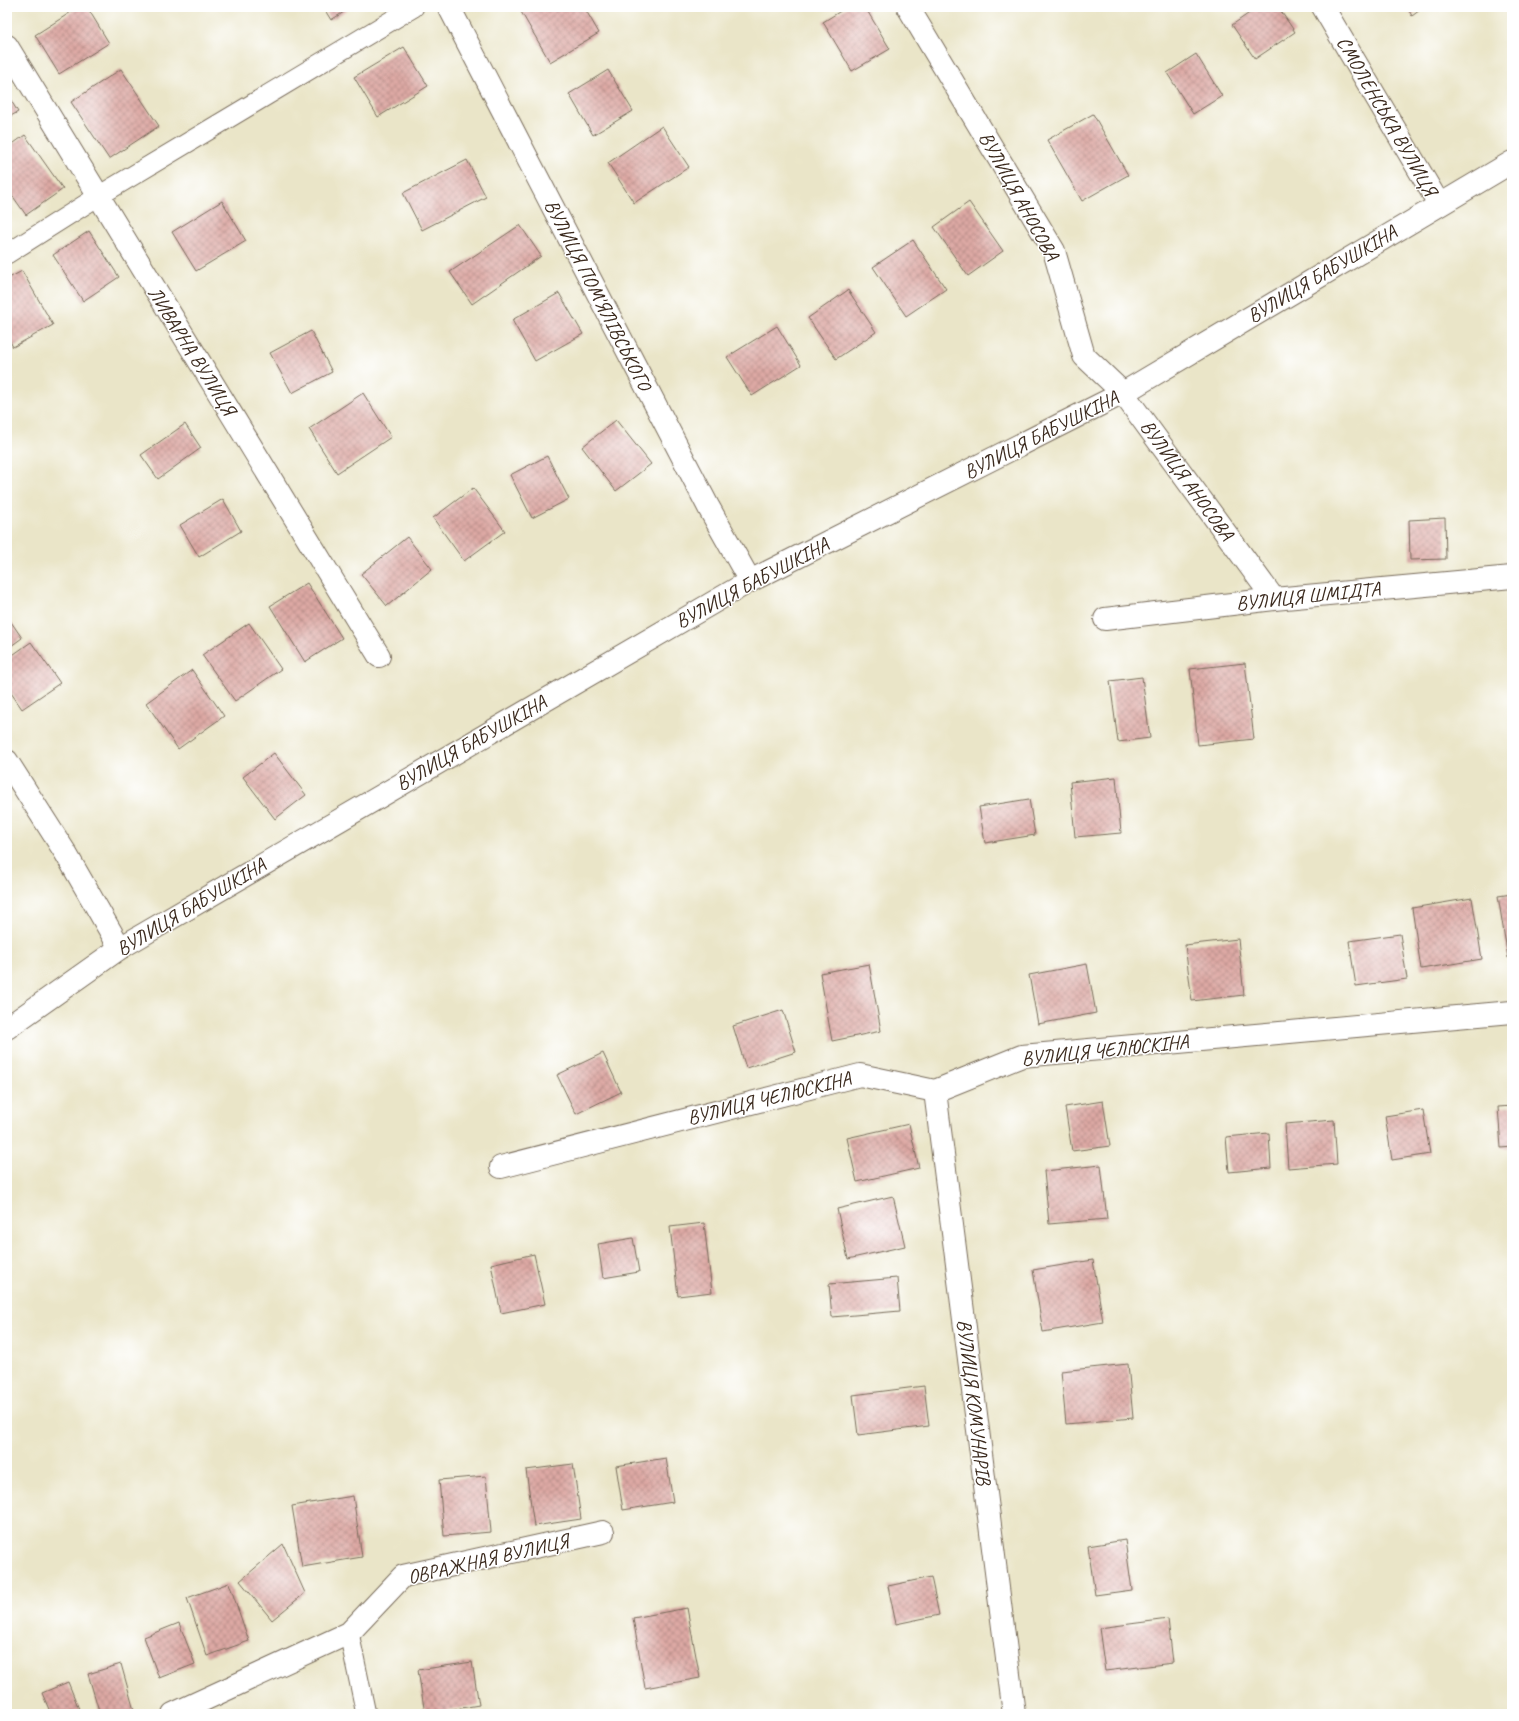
<svg xmlns="http://www.w3.org/2000/svg" width="1519" height="1721" font-family="Caveat,sans-serif">
<style>
.building{fill:url(#building-cross-hatch)}
.lines{fill:none;stroke-linecap:round;stroke-linejoin:round}
.lane-casing{stroke:#786b5a;stroke-width:21}
.street-casing{stroke:#786b5a;stroke-width:24}
.lane{stroke:#fff;stroke-width:19}
.street{stroke:#fff;stroke-width:22}
.labels{text-anchor:middle;dominant-baseline:central;stroke-width:3;stroke-linejoin:round;paint-order:stroke}
.street-label{font-size:20px;fill:#3b2a1e;stroke:#fff}
</style>
<defs>
<pattern id="building-cross-hatch" width="8" height="8" patternUnits="userSpaceOnUse"><rect width="8" height="8" fill="#dda9a4"/><path d="M0 0l8 8M0 8l8-8" fill="none" stroke="#b48a85"/></pattern>
</defs>
<rect width="100%" height="100%" fill="#fff"/>
<filter id="ink" filterUnits="userSpaceOnUse"><feTurbulence type="fractalNoise" baseFrequency=".025" numOctaves="2"/><feDisplacementMap in="SourceGraphic" scale="8" xChannelSelector="R" yChannelSelector="G"/><feConvolveMatrix kernelMatrix="1 2 1 2 8 2 1 2 1" color-interpolation-filters="sRGB"/></filter>
<filter id="wash" filterUnits="userSpaceOnUse"><feTurbulence type="fractalNoise" baseFrequency=".012" numOctaves="4" result="noise"/><feDisplacementMap in="SourceGraphic" scale="16" xChannelSelector="R" yChannelSelector="G"/><feGaussianBlur stdDeviation="0.9" result="paint"/><feColorMatrix in="noise" values="0 0 0 0 0 0 0 0 0 0 0 0 0 0 0 0 0 1.4 0 .05"/><feComposite in="paint" operator="in"/></filter>
<g filter="url(#wash)">
<rect width="100%" height="100%" fill="#eae5c8"/>
<g id="blocks">
<g class="building">
<path d="M79,7H87L109,43L59,74L35,35Z"/>
<path d="M323,7H352L331,20Z"/>
<path d="M526,7H584L599,33L550,62L520,10Z"/>
<path d="M847,7H865L890,49L852,71L823,22Z"/>
<path d="M1258,7H1278L1295,32L1255,59L1232,25Z"/>
<path d="M1407,7H1424L1412,16Z"/>
<path d="M404,47L428,86L378,117L354,77Z"/>
<path d="M1196,54L1222,96L1193,114L1167,73Z"/>
<path d="M121,69L159,126L109,159L71,102Z"/>
<path d="M608,70L633,111L593,135L569,94Z"/>
<path d="M7,94L18,112L7,118Z"/>
<path d="M1093,114L1128,175L1082,201L1047,140Z"/>
<path d="M662,126L689,167L634,203L608,163Z"/>
<path d="M25,135L63,189L26,215L7,188V148Z"/>
<path d="M467,160L486,197L422,230L403,193Z"/>
<path d="M222,201L246,241L196,271L172,232Z"/>
<path d="M969,202L1003,251L968,276L934,227Z"/>
<path d="M520,225L541,256L472,304L450,272Z"/>
<path d="M89,231L119,277L83,301L53,255Z"/>
<path d="M913,240L946,289L906,316L873,267Z"/>
<path d="M22,271L53,325L13,347L7,336V279Z"/>
<path d="M848,290L876,332L836,359L808,318Z"/>
<path d="M559,293L583,334L535,361L512,320Z"/>
<path d="M777,326L801,365L752,396L727,357Z"/>
<path d="M311,331L332,372L292,393L270,353Z"/>
<path d="M363,393L391,437L337,473L309,429Z"/>
<path d="M616,420L651,464L616,491L582,447Z"/>
<path d="M185,424L201,448L158,479L141,455Z"/>
<path d="M547,456L569,499L532,518L510,475Z"/>
<path d="M473,488L505,531L464,561L433,518Z"/>
<path d="M223,499L241,531L199,557L180,525Z"/>
<path d="M1445,518L1446,559L1410,560L1409,520Z"/>
<path d="M407,537L432,569L387,606L361,574Z"/>
<path d="M307,583L342,638L305,662L270,606Z"/>
<path d="M7,616L22,638L7,649Z"/>
<path d="M249,623L281,669L235,701L202,655Z"/>
<path d="M31,642L60,683L22,709L7,687V659Z"/>
<path d="M1245,663L1254,739L1198,745L1190,669Z"/>
<path d="M192,670L224,716L178,749L146,703Z"/>
<path d="M1142,677L1150,738L1118,742L1110,681Z"/>
<path d="M274,753L306,795L275,819L243,777Z"/>
<path d="M1116,777L1121,833L1075,837L1070,782Z"/>
<path d="M1029,799L1035,835L985,843L979,807Z"/>
<path d="M1512,894V957L1508,958L1498,896Z"/>
<path d="M1472,898L1482,959L1421,969L1412,908Z"/>
<path d="M1400,934L1407,979L1356,986L1349,941Z"/>
<path d="M1238,939L1244,995L1192,1001L1185,945Z"/>
<path d="M869,964L881,1031L832,1041L820,973Z"/>
<path d="M1087,964L1096,1013L1038,1024L1029,975Z"/>
<path d="M783,1010L796,1052L746,1068L733,1026Z"/>
<path d="M603,1053L621,1092L576,1114L557,1075Z"/>
<path d="M1103,1101L1110,1146L1072,1151L1065,1107Z"/>
<path d="M1512,1106V1147L1501,1148L1498,1107Z"/>
<path d="M1423,1110L1430,1154L1392,1160L1385,1116Z"/>
<path d="M1334,1120L1337,1164L1288,1168L1285,1124Z"/>
<path d="M909,1124L919,1168L857,1182L847,1138Z"/>
<path d="M1269,1133L1271,1168L1229,1172L1226,1137Z"/>
<path d="M1101,1165L1107,1219L1049,1224L1044,1171Z"/>
<path d="M893,1196L905,1246L848,1259L837,1209Z"/>
<path d="M704,1223L712,1292L678,1296L670,1227Z"/>
<path d="M633,1238L639,1272L603,1278L598,1244Z"/>
<path d="M534,1254L545,1304L501,1313L491,1264Z"/>
<path d="M1093,1260L1103,1322L1043,1332L1033,1270Z"/>
<path d="M897,1278L900,1311L832,1317L829,1284Z"/>
<path d="M1128,1364L1133,1418L1066,1424L1061,1371Z"/>
<path d="M924,1386L929,1426L858,1435L853,1395Z"/>
<path d="M666,1458L673,1502L623,1510L616,1466Z"/>
<path d="M573,1464L581,1519L534,1526L526,1470Z"/>
<path d="M486,1476L491,1532L444,1536L439,1480Z"/>
<path d="M353,1496L362,1557L302,1567L292,1506Z"/>
<path d="M1125,1540L1132,1590L1095,1595L1088,1546Z"/>
<path d="M283,1544L305,1593L272,1620L240,1581Z"/>
<path d="M931,1577L939,1615L896,1624L888,1586Z"/>
<path d="M229,1583L249,1641L207,1656L187,1598Z"/>
<path d="M687,1608L700,1678L645,1688L633,1618Z"/>
<path d="M1168,1619L1173,1663L1105,1671L1099,1628Z"/>
<path d="M179,1623L195,1664L159,1678L144,1637Z"/>
<path d="M472,1662L479,1705L425,1714L418,1670Z"/>
<path d="M121,1664L135,1714H100L88,1674Z"/>
<path d="M68,1682L81,1714H51L42,1693Z"/>
</g>
</g>
</g>
<g filter="url(#ink)">
<use href="#blocks" fill-opacity="0" stroke="#786b5a" stroke-width="1"/>
<g class="lines">
<g class="lane-casing">
<g id="lane">
<path d="M7,254L97,197L414,7"/>
<path d="M349,1633L366,1714"/>
</g>
</g>
<g class="street-casing">
<g id="street">
<path d="M449,7L709,508L750,581"/>
<path d="M908,7L1054,251L1084,356L1123,393L1274,599"/>
<path d="M1323,7L1439,204"/>
<path d="M7,46L379,656"/>
<path d="M1105,619L1274,599L1512,577"/>
<path d="M7,761L65,852L120,948"/>
<path d="M7,1028L120,948L750,581L1123,393L1512,162"/>
<path d="M935,1091L1014,1714"/>
<path d="M501,1167L860,1075L935,1091L1022,1056L1512,1012"/>
<path d="M173,1714L349,1633L403,1576L603,1532"/>
</g>
</g>
<use href="#lane" class="lane"/>
<use href="#street" class="street"/>
</g>
</g>
<g class="labels">
<g class="street-label">
<text transform="translate(1387 116) rotate(60)">СМОЛЕНСЬКА ВУЛИЦЯ</text>
<text transform="translate(1019 196) rotate(61)">ВУЛИЦЯ АНОСОВА</text>
<text transform="translate(1322 274) rotate(-31)">ВУЛИЦЯ БАБУШКІНА</text>
<text transform="translate(598 295) rotate(63)">ВУЛИЦЯ ПОМ'ЯЛІВСЬКОГО</text>
<text transform="translate(192 351) rotate(58)">ЛИВАРНА ВУЛИЦЯ</text>
<text transform="translate(1041 435) rotate(-27)">ВУЛИЦЯ БАБУШКІНА</text>
<text transform="translate(1187 480) rotate(54)">ВУЛИЦЯ АНОСОВА</text>
<text transform="translate(752 583) rotate(-28)">ВУЛИЦЯ БАБУШКІНА</text>
<text transform="translate(1308 596) rotate(-6)">ВУЛИЦЯ ШМІДТА</text>
<text transform="translate(471 743) rotate(-30)">ВУЛИЦЯ БАБУШКІНА</text>
<text transform="translate(191 907) rotate(-31)">ВУЛИЦЯ БАБУШКІНА</text>
<text transform="translate(1105 1050) rotate(-6)">ВУЛИЦЯ ЧЕЛЮСКІНА</text>
<text transform="translate(769 1098) rotate(-14)">ВУЛИЦЯ ЧЕЛЮСКІНА</text>
<text transform="translate(974 1402) rotate(83)">ВУЛИЦЯ КОМУНАРІВ</text>
<text transform="translate(488 1559) rotate(-13)">ОВРАЖНАЯ ВУЛИЦЯ</text>
</g>
</g>
<rect width="1519" height="1721" fill="none" stroke="#fff" stroke-width="24"/>
</svg>
